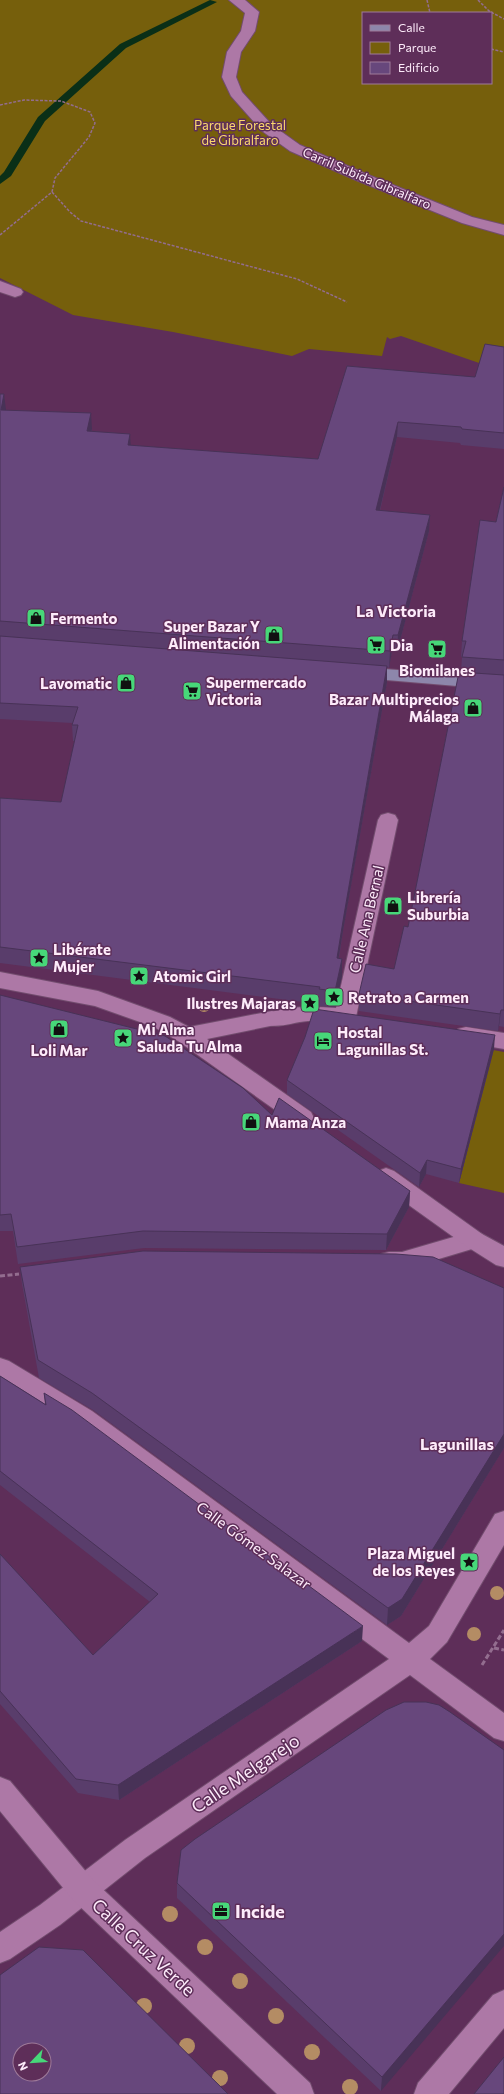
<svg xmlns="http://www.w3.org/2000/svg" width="504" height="2094" font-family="Commissioner,sans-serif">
  <rect width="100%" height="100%" fill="#5e2e59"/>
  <!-- green -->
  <path fill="#765f0c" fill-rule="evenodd" d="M0,0H504V362L482,364L401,336L390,339L387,337L382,356L309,349L292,356L173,332L73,315L0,278ZM363,13H491V83H363Z
    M493,1050L504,1052V1193L459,1183Z"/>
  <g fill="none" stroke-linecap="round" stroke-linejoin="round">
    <!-- stream -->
    <path fill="#0a2f17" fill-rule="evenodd" d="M210,0L217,2L126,48L45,121L11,176L0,184V176L4,172L38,117L120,44Z"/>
    <!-- service casing -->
    <g stroke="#724c6e" stroke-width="2">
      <path id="service" d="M229,0H245L259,12L255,31L241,52L236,77L242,92L272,125L300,145L366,174L472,217L504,225V235L462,223L356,180L290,151L262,131L231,96L222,77L227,52L241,31L245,13Z
        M0,281L21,289L23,292L21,295L15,297L0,292Z"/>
    </g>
    <!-- pedestrian casing -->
    <g stroke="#724c6e" stroke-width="2">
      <path id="pedestrian" d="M388,813L395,815L398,820L356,1017L353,1022C338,1027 324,1020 308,1021C293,1022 279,1029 264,1024L261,1019L264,1014C288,1006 311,1006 336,1008L378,820L381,815Z
        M466,1027L504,1033V1049L458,1041L455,1035L458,1029Z
        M474,1231L482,1234L486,1240L482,1246L402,1270H389L381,1268L377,1261L381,1254L389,1252H402Z"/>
    </g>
    <!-- minor casing -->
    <g stroke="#724c6e" stroke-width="2">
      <path id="minor" d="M0,972L98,991L170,1017L189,1027L272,1011L280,1014L283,1019L280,1024L207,1039L311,1112L314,1118L311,1124L303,1126L295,1124L178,1041L154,1027L95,1006L0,988Z
        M386,1168L394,1171L482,1234L504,1246V1267L496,1265L466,1246L378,1183L374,1177L378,1171Z
        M0,1358L9,1361L92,1411L409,1643L429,1626L495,1514L504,1511V1545L447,1642L430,1659L504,1713V1741L494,1738L410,1675L145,1858L60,1925L10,1959L0,1963V1932L40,1905L125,1840L389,1659L74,1425L0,1380Z
        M504,1990V2028L449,2094H414L418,2083L493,1995Z"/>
    </g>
    <!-- tertiary casing -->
    <g stroke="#724c6e" stroke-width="2">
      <path id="tertiary" d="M0,1777L10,1781L93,1880L310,2083L314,2094H277L73,1900L0,1811Z"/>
    </g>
    <!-- secondary casing -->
    <g stroke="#724c6e" stroke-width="2">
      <path id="secondary" d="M358,667L504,678V690L351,677L349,673L351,669Z"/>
    </g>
    <!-- path-far1 -->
    <path stroke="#936d8f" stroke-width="1.5" stroke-dasharray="3 1.5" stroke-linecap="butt" d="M427,0L430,13
      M478,0L489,11L504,19
      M491,49L504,52
      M0,105L24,100L61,101L90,112L95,123L89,137L55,178L52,192L0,235
      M52,192L70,212L81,221L297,279L347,302"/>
    <!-- path -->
    <path stroke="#936d8f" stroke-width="3" stroke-dasharray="5 2.5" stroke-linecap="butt" d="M0,1276L19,1274
      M494,1648L504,1650
      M482,1665L504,1630"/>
    <!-- service -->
    <use href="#service" fill="#ad78a6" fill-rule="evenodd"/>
    <!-- pedestrian -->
    <use href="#pedestrian" fill="#ad78a6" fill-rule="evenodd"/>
    <!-- minor -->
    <use href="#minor" fill="#ad78a6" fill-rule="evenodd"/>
    <!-- tertiary -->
    <use href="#tertiary" fill="#ad78a6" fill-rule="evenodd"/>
    <!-- secondary -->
    <use href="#secondary" fill="#8d86ab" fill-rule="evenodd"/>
  </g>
  <!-- trees -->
  <g fill="#b48c64">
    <circle cx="204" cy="1006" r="6"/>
    <circle cx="497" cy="1593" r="7"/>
    <circle cx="474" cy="1634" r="7"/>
    <circle cx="170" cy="1914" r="8"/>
    <circle cx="205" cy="1947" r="8"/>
    <circle cx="240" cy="1981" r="8"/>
    <circle cx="144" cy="2006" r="8"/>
    <circle cx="276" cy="2016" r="8"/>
    <circle cx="187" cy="2046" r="8"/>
    <circle cx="312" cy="2052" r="8"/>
    <circle cx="220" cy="2078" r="8"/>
    <circle cx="350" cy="2087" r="8"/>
  </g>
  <!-- wall -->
  <path fill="#593d6b" d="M504,347V449L461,445L460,443L397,437L380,511L430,515L429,531L397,652L392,651L389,668L387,667V682L343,931L339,958L342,959V976L335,1007L319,1006V1004L0,963V798L61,802L75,741H73L72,725V723L0,719V394L5,410L92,429V431L131,446L318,459L475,377Z
    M504,487V1027L499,1026L498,1031L359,1011V994L394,969L408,927L461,672L462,657H461L462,641L496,522Z
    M0,995L272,1115L410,1191L409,1207L386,1250L144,1248L18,1264L13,1231H0Z
    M494,1049L459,1183L426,1174L419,1187L287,1094V1080Z
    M20,1267L504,1288V1448L401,1616L387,1625L93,1410L39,1378L22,1284Z
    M0,1376L45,1404L44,1393L362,1641L119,1800L78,1793L0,1704V1554L93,1655L150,1602L0,1485Z
    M426,1702L381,2091L177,1898V1883Z"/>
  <!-- shaded-wall -->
  <path fill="#483257" d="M4,394L6,410L2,426L1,410Z
    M91,413L92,429L88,447L87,431Z
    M398,422L397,437L376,526V510Z
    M130,434L131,449L128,445Z
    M430,515L429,531L397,652L398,635Z
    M393,635L392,651L389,668L390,651Z
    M387,666V682L343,931L336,974L337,958L344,915Z
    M342,959V976L335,1007V991Z
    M501,1010L499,1026L498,1031L500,1014Z
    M495,1035L494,1049L459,1183L461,1169Z
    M427,1160L426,1174L419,1187L420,1173Z
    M410,1191L409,1207L386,1250L387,1234Z
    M504,1434V1448L401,1616L387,1625L388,1608Z
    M363,1626L362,1641L119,1800L118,1785Z
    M504,1934V1946L381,2091L382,2077Z"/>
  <!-- building -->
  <path fill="#67477c" stroke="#483257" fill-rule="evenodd" d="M485,344L504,347V433L462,429L461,427L398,422L376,510L430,515L398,635H393L390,651L0,621V394H4L1,410L91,413L87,431L130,434L128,445L318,459L347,366L475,377Z
    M504,487V660L462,657L466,641H462L480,520L496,522Z
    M0,636L387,666L344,915L337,958L342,959L335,991L319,989L320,987L0,947V798L61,802L78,725H72L78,707L0,703Z
    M459,672L504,675V1010H501L500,1014L359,994L366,964L394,969L404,926L408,927Z
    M0,995L165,1036L243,1088L272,1115L279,1098L410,1191L387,1234L143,1231L17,1247L11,1214L0,1215Z
    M314,1009L495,1035L461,1169L427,1160L420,1173L287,1080L305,1037Z
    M143,1251L396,1254L433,1257L504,1288V1434L402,1599L388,1608L92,1393L38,1360L20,1267Z
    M0,1376L46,1405L44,1393L72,1410L363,1626L118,1785L76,1779L0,1691V1554L93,1655L158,1594L0,1471Z
    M404,1702H426L439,1705L450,1712L504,1750V1934L382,2077L177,1883L181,1850L195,1839L386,1710Z
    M39,1947L83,1950L228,2094H0V1975ZM20,2050H44V2074H20Z
    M504,2057V2094H474Z"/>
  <!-- icons -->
  <defs>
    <g id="shop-square" transform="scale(1)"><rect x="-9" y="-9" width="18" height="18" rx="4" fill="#47d779" stroke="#5e2e59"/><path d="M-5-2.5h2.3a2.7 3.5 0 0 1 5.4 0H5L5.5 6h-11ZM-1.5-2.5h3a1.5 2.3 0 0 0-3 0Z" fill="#111"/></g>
    <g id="supermarket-square" transform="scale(1)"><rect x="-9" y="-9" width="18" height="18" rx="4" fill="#47d779" stroke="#5e2e59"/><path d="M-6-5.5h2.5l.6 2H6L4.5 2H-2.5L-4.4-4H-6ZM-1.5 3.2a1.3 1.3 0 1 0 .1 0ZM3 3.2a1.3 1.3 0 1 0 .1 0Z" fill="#111"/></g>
    <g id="sight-square" transform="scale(1)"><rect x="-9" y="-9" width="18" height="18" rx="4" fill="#47d779" stroke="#5e2e59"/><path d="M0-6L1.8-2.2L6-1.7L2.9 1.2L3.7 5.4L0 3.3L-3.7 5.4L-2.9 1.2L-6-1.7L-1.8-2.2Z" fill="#111"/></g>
    <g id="hotel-square" transform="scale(1)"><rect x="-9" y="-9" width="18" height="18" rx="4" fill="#47d779" stroke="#5e2e59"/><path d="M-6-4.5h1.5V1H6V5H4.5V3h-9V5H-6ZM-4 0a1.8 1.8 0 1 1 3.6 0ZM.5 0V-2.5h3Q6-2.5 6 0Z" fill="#111"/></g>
    <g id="office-square" transform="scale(1)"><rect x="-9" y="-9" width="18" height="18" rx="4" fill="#47d779" stroke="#5e2e59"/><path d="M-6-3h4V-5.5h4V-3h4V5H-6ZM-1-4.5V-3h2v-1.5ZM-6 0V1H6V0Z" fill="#111"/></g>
  </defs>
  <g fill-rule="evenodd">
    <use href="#shop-square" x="36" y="618"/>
    <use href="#shop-square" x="274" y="635"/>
    <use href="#supermarket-square" x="376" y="645"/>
    <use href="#supermarket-square" x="437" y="649"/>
    <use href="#shop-square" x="126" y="683"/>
    <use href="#supermarket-square" x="192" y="691"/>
    <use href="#shop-square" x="473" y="708"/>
    <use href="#shop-square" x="393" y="906"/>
    <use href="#sight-square" x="39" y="958"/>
    <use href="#sight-square" x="139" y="976"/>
    <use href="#sight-square" x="334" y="997"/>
    <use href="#sight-square" x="310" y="1003"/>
    <use href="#shop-square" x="59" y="1029"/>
    <use href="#sight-square" x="123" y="1038"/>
    <use href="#hotel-square" x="323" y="1041"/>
    <use href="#shop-square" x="251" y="1122"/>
    <use href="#sight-square" x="469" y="1562"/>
    <use href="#office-square" x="221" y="1911"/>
  </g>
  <g text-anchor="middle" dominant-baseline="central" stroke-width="3" stroke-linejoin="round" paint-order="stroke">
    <!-- far-park labels -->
    <g font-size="13" fill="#fbd86d" stroke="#5e2e59">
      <text x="240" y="125">Parque Forestal<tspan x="240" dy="15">de Gibralfaro</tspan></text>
    </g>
    <!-- far-street labels -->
    <g font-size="13" fill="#fdebfa" stroke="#5e2e59">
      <text transform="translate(367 178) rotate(23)">Carril Subida Gibralfaro</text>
    </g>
    <!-- poi labels -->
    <g font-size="15" font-weight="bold" fill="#fdebfa" stroke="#5e2e59" text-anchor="start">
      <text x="50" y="618">Fermento</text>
      <text x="260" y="626" text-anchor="end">Super Bazar Y<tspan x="260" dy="17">Alimentación</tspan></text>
      <text x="390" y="645">Dia</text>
      <text x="437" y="670" text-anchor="middle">Biomilanes</text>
      <text x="206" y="682">Supermercado<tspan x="206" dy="17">Victoria</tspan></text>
      <text x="112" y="683" text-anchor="end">Lavomatic</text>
      <text x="459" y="699" text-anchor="end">Bazar Multiprecios<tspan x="459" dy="17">Málaga</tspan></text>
      <text x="407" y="897">Librería<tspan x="407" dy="17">Suburbia</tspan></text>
      <text x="53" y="949">Libérate<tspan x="53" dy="17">Mujer</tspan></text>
      <text x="153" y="976">Atomic Girl</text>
      <text x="348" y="997">Retrato a Carmen</text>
      <text x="296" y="1003" text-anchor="end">Ilustres Majaras</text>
      <text x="137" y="1029">Mi Alma<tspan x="137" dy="17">Saluda Tu Alma</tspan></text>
      <text x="337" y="1032">Hostal<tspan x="337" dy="17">Lagunillas St.</tspan></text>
      <text x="59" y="1050" text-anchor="middle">Loli Mar</text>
      <text x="265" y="1122">Mama Anza</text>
      <text x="455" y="1553" text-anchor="end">Plaza Miguel<tspan x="455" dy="17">de los Reyes</tspan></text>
    </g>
    <!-- street labels -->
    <g font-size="15" fill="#fdebfa" stroke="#5e2e59">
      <text transform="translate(366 919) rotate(-77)">Calle Ana Bernal</text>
      <text transform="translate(254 1545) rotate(36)">Calle Gómez Salazar</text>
    </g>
    <!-- neighbourhood labels -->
    <g font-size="16" font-weight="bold" fill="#fdebfa" stroke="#5e2e59">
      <text x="396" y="610">La Victoria</text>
      <text x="457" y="1443">Lagunillas</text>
    </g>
    <!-- near-street labels -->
    <g font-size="18" fill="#fdebfa" stroke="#5e2e59">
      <text transform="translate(245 1773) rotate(-34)">Calle Melgarejo</text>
      <text transform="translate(144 1947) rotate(43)">Calle Cruz Verde</text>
    </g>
    <!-- near-poi labels -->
    <g font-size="18" font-weight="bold" fill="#fdebfa" stroke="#5e2e59" text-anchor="start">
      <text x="235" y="1911">Incide</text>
    </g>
  </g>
  <!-- legend -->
  <rect x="362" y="12" width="130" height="72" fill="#5e2e59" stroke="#9e7a99"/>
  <rect x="370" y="25" width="20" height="6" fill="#8d86ab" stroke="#9e7a99"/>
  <text x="398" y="32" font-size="12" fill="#fdebfa">Calle</text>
  <rect x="370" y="42" width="20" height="12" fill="#765f0c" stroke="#9e7a99"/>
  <text x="398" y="52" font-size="12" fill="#fdebfa">Parque</text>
  <rect x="370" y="62" width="20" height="12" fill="#67477c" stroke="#9e7a99"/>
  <text x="398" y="72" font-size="12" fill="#fdebfa">Edificio</text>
  <!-- north arrow -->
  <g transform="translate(32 2062) rotate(245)"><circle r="19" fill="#5e2e59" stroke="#9e7a99"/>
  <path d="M0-3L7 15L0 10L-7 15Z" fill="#47d779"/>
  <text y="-6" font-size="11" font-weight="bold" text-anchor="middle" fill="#fdebfa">N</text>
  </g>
</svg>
